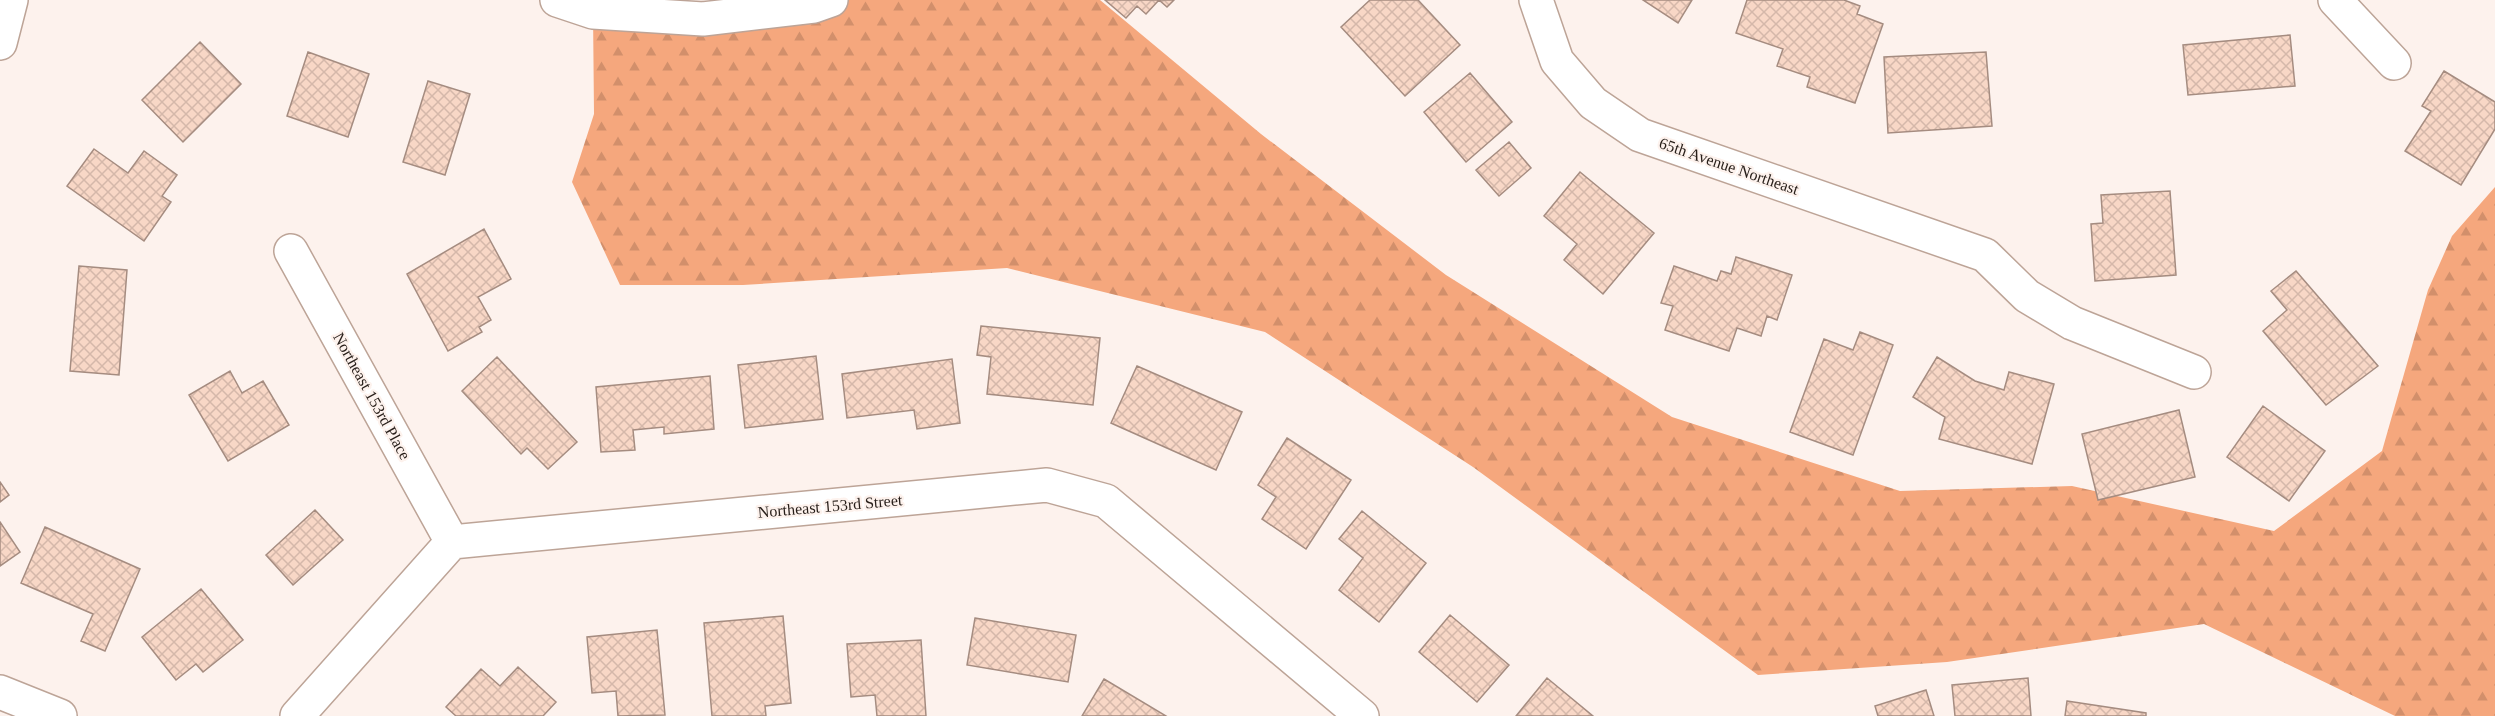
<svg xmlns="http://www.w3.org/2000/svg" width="2495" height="716" font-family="'Times New Roman',serif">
  <defs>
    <pattern id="forest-firs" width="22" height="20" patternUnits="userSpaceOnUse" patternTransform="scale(1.5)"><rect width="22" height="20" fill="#f5a77d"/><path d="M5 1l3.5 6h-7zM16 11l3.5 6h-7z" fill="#d28f6b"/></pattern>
    <pattern id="building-cross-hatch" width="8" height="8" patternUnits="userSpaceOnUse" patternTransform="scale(1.5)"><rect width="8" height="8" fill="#f8d7c6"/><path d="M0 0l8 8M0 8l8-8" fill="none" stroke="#d5b8aa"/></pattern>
  </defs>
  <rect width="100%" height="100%" fill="#fdf2ed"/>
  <!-- forest -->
  <path fill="url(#forest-firs)" d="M831,0H1100L1261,134L1446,275L1672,417L1900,491L2072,486L2274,531L2382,451L2428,290L2452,236L2495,187V716H2395L2204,624L1947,662L1758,675L1473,467L1265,332L1007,268L743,285H620L572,182L594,114L593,12Z"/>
  <!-- building -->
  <path fill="url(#building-cross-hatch)" stroke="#a58c80" stroke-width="1.5" d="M1105,0H1174L1167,7L1159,0L1146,14L1137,6L1126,18Z
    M1370,0H1418L1460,45L1405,96L1341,27Z
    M1643,0H1692L1678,23Z
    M1747,0H1844L1860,6L1857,14L1883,24L1855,103L1807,87L1810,77L1777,66L1783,49L1736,33Z
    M2290,35L2295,86L2188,95L2183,45Z
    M200,42L241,84L183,142L142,100Z
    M308,52L369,74L348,137L287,116Z
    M1986,52L1992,126L1888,133L1884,57Z
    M2444,71L2495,102V129L2461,185L2405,151L2431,111L2422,106Z
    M1470,73L1512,122L1466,162L1424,112Z
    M428,81L470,94L445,175L403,162Z
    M1509,142L1531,168L1499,196L1476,170Z
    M94,149L128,173L144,151L177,175L162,196L171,202L144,241L67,186Z
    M1580,172L1654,233L1603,294L1564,260L1577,244L1544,216Z
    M2170,191L2176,275L2095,281L2091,224L2103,223L2101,195Z
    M484,229L511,279L478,297L491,320L479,327L482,332L448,351L407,274Z
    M1736,257L1792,275L1777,320L1767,316L1761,336L1737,328L1729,351L1665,330L1673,306L1661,303L1674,266L1717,281L1721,271L1731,274Z
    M79,266L127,270L119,375L70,371Z
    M2296,271L2378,366L2326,405L2263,331L2287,310L2271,291Z
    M981,326L1100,338L1093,405L987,394L991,357L977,355Z
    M1860,332L1893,345L1853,455L1790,432L1824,339L1853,350Z
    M816,356L823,419L745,428L738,365Z
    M497,357L577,442L548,469L527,448L521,454L462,391Z
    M1937,357L1975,381L2004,390L2009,372L2054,384L2032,464L1939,439L1945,417L1913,397Z
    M952,359L960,423L917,429L914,410L847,418L842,374Z
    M1137,366L1242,412L1216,470L1111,423Z
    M230,371L242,393L263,381L289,425L228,461L189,395Z
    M710,376L714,429L664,434V427L633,430L635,450L601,452L596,387Z
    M2263,406L2325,451L2289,501L2227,457Z
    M2179,410L2195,477L2098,500L2082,434Z
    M1287,438L1351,480L1306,549L1262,519L1276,497L1258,485Z
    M0,482L9,495L0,502Z
    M315,510L343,540L293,585L266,555Z
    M1362,511L1426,563L1379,622L1339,590L1363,558L1339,539Z
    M0,522L20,552L0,566Z
    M45,527L140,569L105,651L81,641L93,614L21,583Z
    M201,589L243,640L203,672L196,664L176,680L142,637Z
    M1450,615L1509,665L1477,702L1419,652Z
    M783,616L791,703L765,706L766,716H712L704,623Z
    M975,618L1076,635L1068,682L967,665Z
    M657,630L665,715L618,716L616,691L592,693L587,637Z
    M921,640L926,716H877L875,695L851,697L847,644Z
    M518,667L556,702L543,716H456L446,707L481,669L500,686Z
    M1547,678L1593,716H1516Z
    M2028,678L2031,716H1955L1952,685Z
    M1104,679L1166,716H1082Z
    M1926,690L1934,716H1878L1875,706Z
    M2067,701L2146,713V716H2065Z"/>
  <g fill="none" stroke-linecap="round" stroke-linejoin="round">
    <!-- minor casing -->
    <g stroke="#bda497" stroke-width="36">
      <path id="minor" d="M557,0L593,12L703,19L814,6L831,0
        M1536,0L1557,61L1593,103L1640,135L1985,255L2027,296L2072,323L2194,372
        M2335,0L2394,63
        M0,43L11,0
        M291,251L452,542
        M0,692L60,716
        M297,716L452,542L1047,485L1106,501L1362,716"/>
    </g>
    <!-- minor -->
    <use href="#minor" stroke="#fff" stroke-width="33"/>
  </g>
  <g text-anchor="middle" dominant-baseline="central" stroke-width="4.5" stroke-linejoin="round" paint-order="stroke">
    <!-- street labels -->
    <g font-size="16" fill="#271e19" stroke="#fdf2ed">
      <text transform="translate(1729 166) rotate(19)">65th Avenue Northeast</text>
      <text transform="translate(372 396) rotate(61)">Northeast 153rd Place</text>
      <text transform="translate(830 506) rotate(-5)">Northeast 153rd Street</text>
    </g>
  </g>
</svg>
